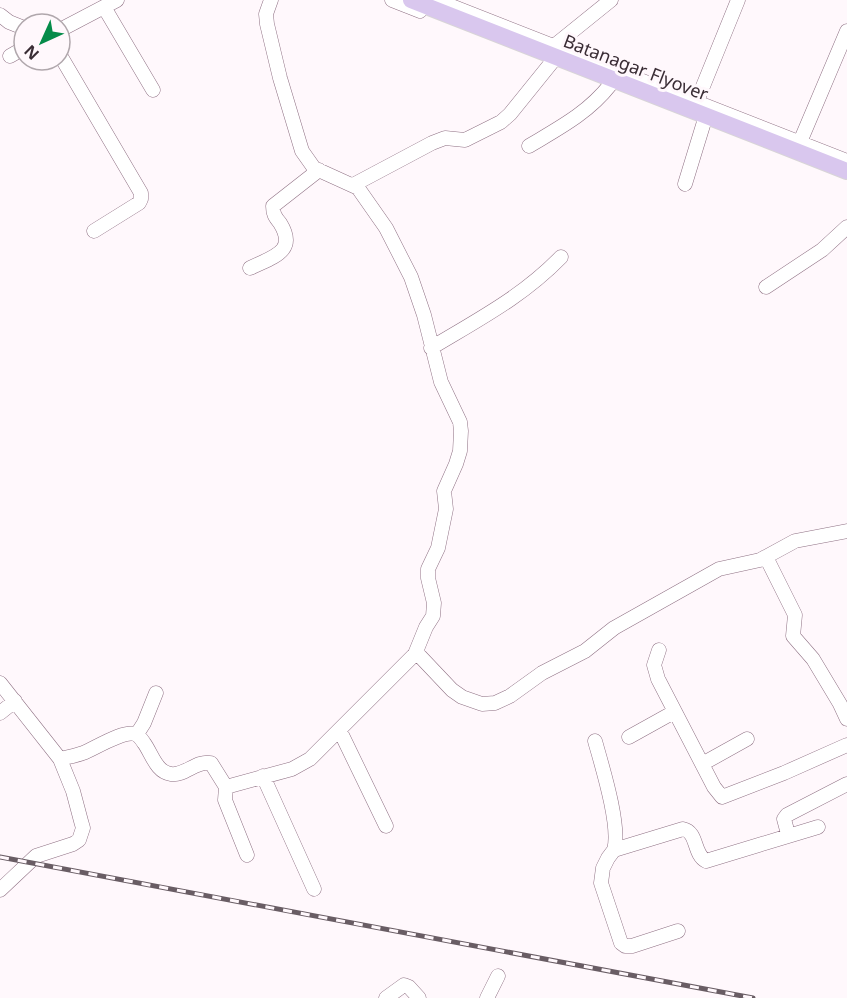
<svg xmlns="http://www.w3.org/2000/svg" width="847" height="998" font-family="'Noto Sans',sans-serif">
  <rect width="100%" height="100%" fill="#fff8fc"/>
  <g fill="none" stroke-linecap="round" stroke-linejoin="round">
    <!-- minor casing -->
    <g stroke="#8f7184" stroke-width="15">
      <path id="minor" d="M392,0L420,11
        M436,0L847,161
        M104,7L153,90
        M0,15L9,22L24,28
        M60,30L117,0
        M554,46L611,0
        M60,55L141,193V199L139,203L94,231
        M10,56L24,48
        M697,101L738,0
        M800,142L847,31
        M529,146C559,128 588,113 610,85
        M685,184L704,122
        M353,185L432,143L445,138L465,140L501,122L510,114L552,62
        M250,268C272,257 298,252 280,223C275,217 273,214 273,206L319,170
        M766,287L822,250L847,227
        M431,348C479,319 522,297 561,257
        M766,557L795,615L793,636L813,659L840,704L847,719
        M659,650L654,665L658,679L714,787L722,797L784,773L847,745
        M416,652L452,690L462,697L482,704L495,703L510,696L542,673L585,651L614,628L719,569L760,560L795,541L847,531
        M0,683L60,759L73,791L81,821L83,828L79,840L73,844L36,856L0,890
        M0,713L15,701
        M340,731L386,826
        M137,734L144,723L156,693
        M629,737L674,712
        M595,741C602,766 621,827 614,850
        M60,759C67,757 75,756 83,753C94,749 123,730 135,734C138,735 142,740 144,743C152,754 156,772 171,774C185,776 196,760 211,763L226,787L292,769L310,759L415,654L426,627L433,616L434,603L428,578V569L438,548L446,509L444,491L456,464L460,451L461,431L460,422L441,382L424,315L411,277L386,228L358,188L314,168L302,151L280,78L267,24L266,14L271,0
        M702,764L747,739
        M263,776L314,889
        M226,787L225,800L247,855
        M788,834L784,819L787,815L847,784
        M678,931L632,946H625L621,943L601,883L603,868L608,858L614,850L683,829C698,832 693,854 706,861L818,827
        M386,998L404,985L409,987L419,998
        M487,998L498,976"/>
    </g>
    <!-- major casing -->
    <g stroke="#d8d5d7" stroke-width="18">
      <path id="major" d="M411,0L847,171"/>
    </g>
    <!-- minor -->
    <use href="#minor" stroke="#fff" stroke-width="14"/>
    <!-- major -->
    <use href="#major" stroke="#d9c7ee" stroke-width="16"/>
    <!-- rail casing -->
    <g stroke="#695d64" stroke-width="5">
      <path id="rail" d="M0,857L753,998"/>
    </g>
    <!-- rail -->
    <use href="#rail" stroke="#fff8fc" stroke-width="3" stroke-dasharray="9" stroke-linecap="butt"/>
  </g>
  <g text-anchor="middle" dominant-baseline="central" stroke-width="6" stroke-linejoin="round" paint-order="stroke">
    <!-- street labels -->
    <g font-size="18" fill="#3a2d35" stroke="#fff8fc">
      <text transform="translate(636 67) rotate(21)">Batanagar Flyover</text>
    </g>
  </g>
  <!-- north arrow -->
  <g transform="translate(42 42) rotate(225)"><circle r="28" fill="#fff8fc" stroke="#b0a7ac" stroke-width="1.5"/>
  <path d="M0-4.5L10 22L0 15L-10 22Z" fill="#058c4a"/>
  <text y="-9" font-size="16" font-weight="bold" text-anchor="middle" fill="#3a2d35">N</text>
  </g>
</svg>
